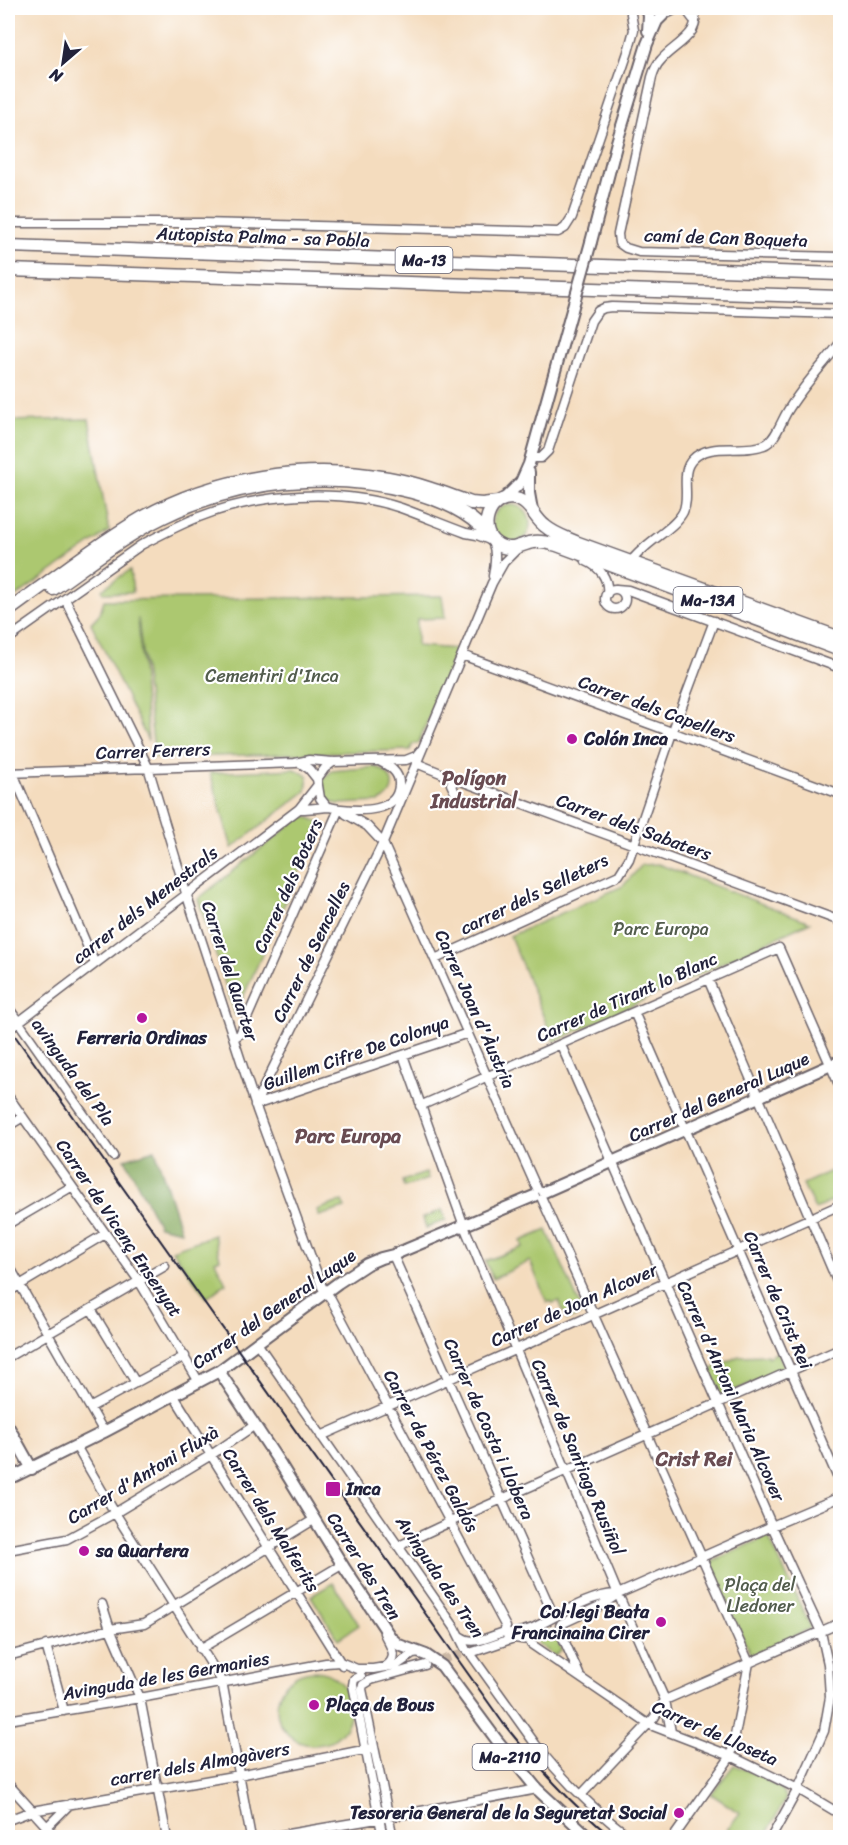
<svg xmlns="http://www.w3.org/2000/svg" width="848" height="1845" font-family="Sriracha,sans-serif">
  <rect width="100%" height="100%" fill="#fff"/>
  <filter id="ink" filterUnits="userSpaceOnUse"><feTurbulence type="fractalNoise" baseFrequency=".0167" numOctaves="2"/><feDisplacementMap in="SourceGraphic" scale="12" xChannelSelector="R" yChannelSelector="G"/><feConvolveMatrix kernelMatrix="1 2 1 2 8 2 1 2 1" color-interpolation-filters="sRGB"/></filter>
  <filter id="wash" filterUnits="userSpaceOnUse"><feTurbulence type="fractalNoise" baseFrequency=".008" numOctaves="4" result="noise"/><feDisplacementMap in="SourceGraphic" scale="24" xChannelSelector="R" yChannelSelector="G"/><feGaussianBlur stdDeviation="1.35" result="paint"/><feColorMatrix in="noise" values="0 0 0 0 0 0 0 0 0 0 0 0 0 0 0 0 0 1.4 0 .05"/><feComposite in="paint" operator="in"/></filter>
  <g filter="url(#wash)">
    <rect width="100%" height="100%" fill="#f4dcbe"/>
    <!-- green -->
    <path fill="#acc86f" stroke="#677555" stroke-width="1.5" d="M89,419L109,531L8,602V421Z
      M492 524a19 19 0 1 1 38 0a19 19 0 1 1-38 0Z
      M130,570L133,592L103,593L102,589Z
      M442,596L445,618L417,619V646L457,649L418,744H413L410,750L155,758L138,618L148,741L91,623L100,613L104,600Z
      M375,767C395,773 399,793 379,802L339,804L331,802L325,794L322,783L326,776L332,771Z
      M295,769L308,776L306,791L232,848L210,773Z
      M303,815L321,823L235,1015L198,899Z
      M658,864L810,922L554,1042L510,936L623,886L642,865Z
      M840,1167V1198L815,1209L803,1184Z
      M426,1173L428,1179L404,1187L402,1181Z
      M342,1201L345,1208L319,1216L317,1210Z
      M442,1210L446,1220L426,1228L423,1218Z
      M547,1230L582,1310L580,1315L567,1320L559,1301L552,1303L551,1301L547,1303L530,1261L493,1279L485,1261L523,1247L521,1241Z
      M214,1235L220,1259L215,1261L226,1283L207,1298L172,1250Z
      M778,1352L783,1366L781,1370L725,1395H721L710,1370L739,1356L767,1355L768,1357Z
      M768,1536L811,1628L751,1656L709,1563Z
      M333,1583L359,1625L338,1639L311,1596Z
      M550,1630L554,1634L562,1650L555,1656L537,1643L535,1638L537,1635Z
      M277 1708a37 37 0 1 1 74 0a37 37 0 1 1-74 0Z
      M734,1765L758,1775L783,1790L786,1798L765,1837H721L740,1813L711,1794Z"/>
    <!-- forest -->
    <path fill="#89ac62" stroke="#56674e" stroke-width="1.5" d="M155,1150L181,1231L159,1226L125,1159Z"/>
  </g>
  <g filter="url(#ink)">
    <g fill="none" stroke-linecap="round" stroke-linejoin="round">
      <!-- minor-tunnel -->
      <path stroke="#cab7a4" stroke-width="8" stroke-dasharray="8 4" stroke-linecap="butt" d="M523,1635L541,1629
        M431,1663L474,1650"/>
      <!-- minor casing -->
      <g stroke="#6c6369" stroke-width="11">
        <path id="minor" d="M681,8L687,11L693,19
          M691,8C707,32 673,45 661,60C656,65 654,70 652,77L618,234L619,243L626,248L639,252L840,257
          M8,223H201L558,232L565,228L572,217L628,52L634,30L631,14L632,8
          M530,458H541L548,451L591,321L598,311L604,308L612,307L840,314
          M586,561C600,567 609,579 607,594
          M630,562C634,558 638,553 643,549C655,537 675,527 683,512C691,496 679,472 693,459C710,441 742,454 764,445C775,441 781,422 787,412C801,388 823,365 840,343
          M605 599a10 10 0 1 1 20 0a10 10 0 1 1-20 0Z
          M616,589L628,590L840,668
          M65,599L148,767L186,893L257,1110L322,1287L331,1299L506,1627L504,1632C491,1636 473,1646 461,1637
          M8,639L141,545C160,535 179,525 199,517C259,493 340,488 401,508C423,516 444,525 466,533L477,535L492,541C497,553 495,564 493,576
          M462,655L840,794
          M300,763L309,769L317,779
          M416,763L453,778L840,921
          M8,773L295,763L309,760L333,762L406,760L416,756L420,751
          M13,773L95,964
          M453,778L451,784L458,799
          M327,807L320,798L317,779L325,768L333,762
          M299,809C309,809 318,808 327,807C332,807 337,809 341,809C361,811 398,813 399,785C400,772 389,766 379,761
          M342,810L346,814L367,826L383,843L537,1189
          M435,959L619,875L629,859L672,733L714,621
          M708,979L840,1288
          M8,1007L113,1156
          M634,1012L840,1483
          M8,1030L299,809L317,786
          M234,1038L240,1034L339,809
          M561,1045L772,1526L821,1632L828,1664L830,1697L824,1731L798,1789L771,1838
          M403,1055L464,1226L618,1594L665,1700L671,1732
          M8,1096L139,1281L199,1382
          M255,1105L383,843L492,583L504,562L518,548
          M255,1105L468,1033
          M420,1106L779,948L840,1087
          M8,1126L23,1117
          M542,1199L749,1663L731,1756L673,1838
          M8,1224L71,1187
          M393,1255L552,1612L553,1617
          M8,1264L104,1432
          M8,1292L105,1234
          M91,1309L136,1383
          M257,1343L455,1628L466,1650L470,1653L536,1745C563,1780 595,1811 631,1838
          M8,1357L165,1266
          M174,1396L342,1665
          M91,1407L185,1356
          M321,1436L840,1205
          M76,1446L115,1513L222,1681L251,1838
          M401,1547L403,1544L450,1522L840,1349
          M8,1550L67,1539L115,1513L211,1455L255,1425
          M102,1604L110,1629L140,1698L167,1838
          M384,1633C389,1645 400,1656 386,1666
          M507,1635C517,1632 527,1631 535,1627C558,1616 589,1595 615,1594
          M46,1645L64,1711
          M200,1649L338,1567L340,1561
          M470,1653L514,1638L529,1640L531,1644L648,1724L731,1756L798,1789L840,1814
          M8,1656L110,1629L144,1624L315,1519
          M579,1674L560,1631V1626L561,1624L602,1605L618,1594L772,1526L840,1497
          M361,1676L354,1679L353,1685L383,1838
          M665,1700L840,1623
          M8,1720L140,1698L326,1663L340,1662L357,1669H373L397,1665L413,1654L420,1653
          M8,1784L57,1838
          M581,1795L654,1718L664,1702
          M8,1820L32,1811L239,1775L373,1748
          M47,1827L70,1804
          M264,1838L389,1817L537,1789
          M393,1838L362,1689L363,1685L371,1680L425,1665"/>
      </g>
      <!-- major casing -->
      <g stroke="#6c6369" stroke-width="14">
        <path id="major" d="M647,8L649,16L648,31
          M591,242L617,142L647,44L657,21L665,13L675,8
          M529,472V493L532,510
          M503,500L521,482L529,464L572,310
          M544,1192L840,1061
          M219,1371L281,1465L345,1569L391,1638L399,1645L426,1655L442,1666L496,1739L537,1789L590,1838
          M8,1426L32,1469
          M8,1463L15,1476L104,1432L219,1371L338,1283L367,1264L381,1258L393,1255L534,1196"/>
      </g>
      <!-- highway casing -->
      <g stroke="#6c6369" stroke-width="15">
        <path id="highway" d="M8,246L840,274
          M8,270L840,297
          M53,589C89,564 124,536 163,517C239,480 331,470 412,492C441,500 467,511 487,533
          M8,611C51,580 96,545 142,518C215,477 306,463 388,478C417,483 444,493 471,503L482,504L498,502
          M840,638L578,543C567,538 554,534 545,526C535,519 531,504 519,500C489,489 472,536 503,547C515,551 523,543 534,542C542,541 549,543 557,545L840,650"/>
      </g>
      <!-- minor -->
      <use href="#minor" stroke="#fff" stroke-width="8"/>
      <!-- major -->
      <use href="#major" stroke="#fff" stroke-width="10"/>
      <!-- highway -->
      <use href="#highway" stroke="#fff" stroke-width="12"/>
      <!-- rail -->
      <path stroke="#22223b" stroke-width="2" d="M8,1026L503,1723C536,1764 571,1805 613,1838"/>
      <!-- major-bridge casing -->
      <g stroke="#6c6369" stroke-width="14" stroke-linecap="butt">
        <path id="major-bridge" d="M572,310L591,242"/>
      </g>
      <!-- major-bridge -->
      <use href="#major-bridge" stroke="#fff" stroke-width="10"/>
    </g>
  </g>
  <!-- markers -->
  <g fill="#b5179e" stroke="#fff" stroke-width="2">
    <circle cx="572" cy="739" r="6"/>
    <circle cx="142" cy="1018" r="6"/>
    <rect x="325" y="1481" width="16" height="16" rx="3"/>
    <circle cx="84" cy="1551" r="6"/>
    <circle cx="661" cy="1622" r="6"/>
    <circle cx="314" cy="1705" r="6"/>
    <circle cx="679" cy="1813" r="6"/>
  </g>
  <g text-anchor="middle" dominant-baseline="central" stroke-width="4.5" stroke-linejoin="round" paint-order="stroke">
    <!-- shield labels -->
    <g fill="#fff" stroke="#646476" stroke-width="1.5">
      <rect x="395.5" y="247" width="57" height="26" rx="4.5"/>
      <rect x="673.5" y="587" width="69" height="26" rx="4.5"/>
      <rect x="472.5" y="1744" width="75" height="26" rx="4.5"/>
    </g>
    <g font-size="16" font-weight="bold" fill="#22223b">
      <text x="424" y="260">Ma-13</text>
      <text x="708" y="600">Ma-13A</text>
      <text x="510" y="1757">Ma-2110</text>
    </g>
    <!-- street labels -->
    <g font-size="18" fill="#22223b" stroke="#fff">
      <text transform="translate(263 237) rotate(2)">Autopista Palma - sa Pobla</text>
      <text transform="translate(726 238) rotate(2)">camí de Can Boqueta</text>
      <text transform="translate(657 709) rotate(20)">Carrer dels Capellers</text>
      <text transform="translate(153 751) rotate(-2)">Carrer Ferrers</text>
      <text transform="translate(634 827) rotate(20)">Carrer dels Sabaters</text>
      <text transform="translate(288 886) rotate(-66)">Carrer dels Boters</text>
      <text transform="translate(534 894) rotate(-26)">carrer dels Selleters</text>
      <text transform="translate(145 905) rotate(-38)">carrer dels Menestrals</text>
      <text transform="translate(311 952) rotate(-64)">Carrer de Sencelles</text>
      <text transform="translate(230 971) rotate(72)">Carrer del Quarter</text>
      <text transform="translate(627 997) rotate(-24)">Carrer de Tirant lo Blanc</text>
      <text transform="translate(475 1009) rotate(66)">Carrer Joan d'Àustria</text>
      <text transform="translate(356 1053) rotate(-19)">Guillem Cifre De Colonya</text>
      <text transform="translate(73 1072) rotate(54)">avinguda del Pla</text>
      <text transform="translate(719 1097) rotate(-24)">Carrer del General Luque</text>
      <text transform="translate(119 1228) rotate(56)">Carrer de Vicenç Ensenyat</text>
      <text transform="translate(778 1300) rotate(67)">Carrer de Crist Rei</text>
      <text transform="translate(574 1305) rotate(-24)">Carrer de Joan Alcover</text>
      <text transform="translate(274 1309) rotate(-35)">Carrer del General Luque</text>
      <text transform="translate(731 1391) rotate(66)">Carrer d'Antoni Maria Alcover</text>
      <text transform="translate(489 1429) rotate(66)">Carrer de Costa i Llobera</text>
      <text transform="translate(431 1451) rotate(62)">Carrer de Pérez Galdós</text>
      <text transform="translate(578 1457) rotate(67)">Carrer de Santiago Rusiñol</text>
      <text transform="translate(143 1475) rotate(-31)">Carrer d'Antoni Fluxà</text>
      <text transform="translate(271 1520) rotate(58)">Carrer dels Malferits</text>
      <text transform="translate(364 1566) rotate(58)">Carrer des Tren</text>
      <text transform="translate(440 1577) rotate(56)">Avinguda des Tren</text>
      <text transform="translate(166 1676) rotate(-10)">Avinguda de les Germanies</text>
      <text transform="translate(715 1733) rotate(24)">Carrer de Lloseta</text>
      <text transform="translate(200 1764) rotate(-10)">carrer dels Almogàvers</text>
    </g>
    <!-- park labels -->
    <g font-size="18" fill="#525c4d" stroke="#fff">
      <text x="272" y="676">Cementiri d'Inca</text>
      <text x="661" y="929">Parc Europa</text>
      <text x="760" y="1585">Plaça del<tspan x="760" dy="21">Lledoner</tspan></text>
    </g>
    <!-- poi labels -->
    <g font-size="18" font-weight="bold" fill="#22223b" stroke="#fff" text-anchor="start">
      <text x="584" y="739">Colón Inca</text>
      <text x="142" y="1038" text-anchor="middle">Ferreria Ordinas</text>
      <text x="346" y="1489">Inca</text>
      <text x="96" y="1551">sa Quartera</text>
      <text x="649" y="1612" text-anchor="end">Col·legi Beata<tspan x="649" dy="21">Francinaina Cirer</tspan></text>
      <text x="326" y="1705">Plaça de Bous</text>
      <text x="667" y="1813" text-anchor="end">Tesoreria General de la Seguretat Social</text>
    </g>
    <!-- neighbourhood labels -->
    <g font-size="20" font-weight="bold" fill="#694c52" stroke="#fff">
      <text x="474" y="778">Polígon<tspan x="474" dy="23">Industrial</tspan></text>
      <text x="348" y="1136">Parc Europa</text>
      <text x="694" y="1459">Crist Rei</text>
    </g>
  </g>
  <!-- margin -->
  <rect width="848" height="1845" fill="none" stroke="#fff" stroke-width="30"/>
  <!-- north arrow -->
  <g transform="translate(63 63) rotate(209)" stroke="#ffffff" stroke-width="4.5" paint-order="stroke">
  <path d="M0-4.5L10 22L0 15L-10 22Z" fill="#22223b"/>
  <text y="-9" font-size="16" font-weight="bold" text-anchor="middle" fill="#22223b">N</text>
  </g>
</svg>
